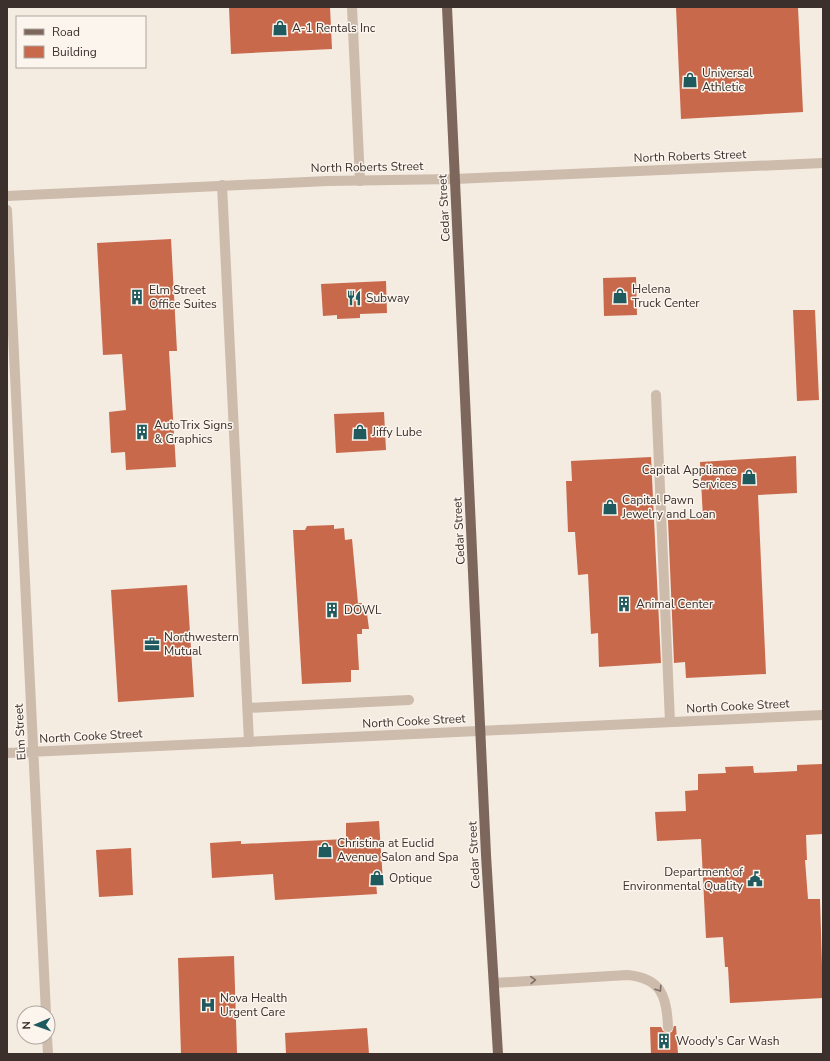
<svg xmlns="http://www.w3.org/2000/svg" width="830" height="1061" font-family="'Nunito Sans',sans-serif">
  <rect width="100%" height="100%" fill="#f4ebe1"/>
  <!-- building -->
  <path fill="#c8694b" d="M229,7H330L332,49L231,54Z
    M676,7H798L803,112L681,119Z
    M171,239L177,351H169L176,467L126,470L125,452L111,453L109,412L126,410L122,354L103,355L97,243Z
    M636,277L637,315L604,316L603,278Z
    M386,281L387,313L360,314V318L337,319V315L323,316L321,284Z
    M793,310H815L819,400L797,401Z
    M384,412L386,450L336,453L334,414Z
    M796,456L797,493L758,495L766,674L686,678L685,662L674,663L668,520L703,518L700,462Z
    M651,457L661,663L599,667L598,633L591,634L588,574L578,575L575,532H568L566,481H572L571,461Z
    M334,525V529L344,528L345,540L352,539L358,603H362V606H366L369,629H362V634H357L359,670H351V682L302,684L293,530H305L307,526Z
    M187,585L194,697L118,702L111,590Z
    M822,764L823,834L806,835L807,860H805L808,899H820L823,998L730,1003L728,967H725L723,937L706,938L701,839L657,841L655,812L686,811L685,791L698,790V774L726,773L725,767L753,766L754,773L797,771V765Z
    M379,821L383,882H376L377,894L275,900L273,874L212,878L210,843L241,841V844L346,839V823Z
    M131,848L133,895L99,897L96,850Z
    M234,956L237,1053L181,1054L178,958Z
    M674,1026H676L678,1054H651L650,1027H661L663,1031L668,1033L672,1032Z
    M367,1028L369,1054H286L285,1033Z"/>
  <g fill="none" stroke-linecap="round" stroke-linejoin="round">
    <!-- lane -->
    <path stroke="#cdbbac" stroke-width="10" d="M352,7L360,181
      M222,185L249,742
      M656,395L670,722
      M248,708L409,700
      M494,983L627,975C661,978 667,996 668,1027"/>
    <!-- street -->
    <path stroke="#cdbbac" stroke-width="10" d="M7,196L327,181L455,179L823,163
      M7,210L46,1013
      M7,753L823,715
      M47,1037L48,1054"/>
    <!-- primary -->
    <path stroke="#7d675c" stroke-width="10" d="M447,7L486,855L498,1054"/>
  </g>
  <!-- one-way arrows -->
  <defs><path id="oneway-chevron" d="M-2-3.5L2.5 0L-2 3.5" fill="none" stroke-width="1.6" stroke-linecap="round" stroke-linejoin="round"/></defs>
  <g stroke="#7d6f65">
    <use href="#oneway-chevron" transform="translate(533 980) rotate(-3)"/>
    <use href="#oneway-chevron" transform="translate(659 989) rotate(56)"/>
  </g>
  <!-- icons -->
  <defs>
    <g id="shop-bare" transform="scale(1.2)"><path d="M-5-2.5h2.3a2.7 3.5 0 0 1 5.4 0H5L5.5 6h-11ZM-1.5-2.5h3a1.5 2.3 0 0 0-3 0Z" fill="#1f5a5e" stroke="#fbf5ee" stroke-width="2.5" paint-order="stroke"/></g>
    <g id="building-bare" transform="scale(1.2)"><path d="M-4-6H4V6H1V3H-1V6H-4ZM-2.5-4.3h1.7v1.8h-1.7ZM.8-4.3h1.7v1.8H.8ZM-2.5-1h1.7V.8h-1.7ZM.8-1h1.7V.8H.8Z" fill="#1f5a5e" stroke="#fbf5ee" stroke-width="2.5" paint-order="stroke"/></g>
    <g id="restaurant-bare" transform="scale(1.2)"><path d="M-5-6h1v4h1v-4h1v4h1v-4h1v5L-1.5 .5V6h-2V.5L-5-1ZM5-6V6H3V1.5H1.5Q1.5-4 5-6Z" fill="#1f5a5e" stroke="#fbf5ee" stroke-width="2.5" paint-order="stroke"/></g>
    <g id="office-bare" transform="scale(1.2)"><path d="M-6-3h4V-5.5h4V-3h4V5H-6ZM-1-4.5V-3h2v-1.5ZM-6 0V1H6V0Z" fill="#1f5a5e" stroke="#fbf5ee" stroke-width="2.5" paint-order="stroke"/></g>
    <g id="civic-bare" transform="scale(1.2)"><path d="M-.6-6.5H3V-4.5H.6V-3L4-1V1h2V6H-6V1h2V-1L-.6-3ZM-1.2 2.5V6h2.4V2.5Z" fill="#1f5a5e" stroke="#fbf5ee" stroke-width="2.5" paint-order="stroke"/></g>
    <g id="hospital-bare" transform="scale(1.2)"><path d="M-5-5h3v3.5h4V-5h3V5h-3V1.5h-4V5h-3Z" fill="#1f5a5e" stroke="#fbf5ee" stroke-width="2.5" paint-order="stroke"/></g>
  </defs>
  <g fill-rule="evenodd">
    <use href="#shop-bare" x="280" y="28"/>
    <use href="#shop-bare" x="690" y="80"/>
    <use href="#shop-bare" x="620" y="296"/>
    <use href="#building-bare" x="137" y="297"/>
    <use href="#restaurant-bare" x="354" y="298"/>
    <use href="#building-bare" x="142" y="432"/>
    <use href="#shop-bare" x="360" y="432"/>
    <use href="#shop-bare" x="749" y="477"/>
    <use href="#shop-bare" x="610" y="507"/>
    <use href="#building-bare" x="624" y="604"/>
    <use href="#building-bare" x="332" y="610"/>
    <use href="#office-bare" x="152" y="644"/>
    <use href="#shop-bare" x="325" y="850"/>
    <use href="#shop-bare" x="377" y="878"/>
    <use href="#civic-bare" x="755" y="879"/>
    <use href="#hospital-bare" x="208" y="1005"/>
    <use href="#building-bare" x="664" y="1041"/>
  </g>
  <g text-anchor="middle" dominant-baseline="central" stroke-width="3" stroke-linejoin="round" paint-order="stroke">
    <!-- poi labels -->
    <g font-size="12" fill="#3b302b" stroke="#fbf5ee" text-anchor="start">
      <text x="292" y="28">A-1 Rentals Inc</text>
      <text x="702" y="73">Universal<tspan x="702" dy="14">Athletic</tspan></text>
      <text x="632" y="289">Helena<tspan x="632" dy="14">Truck Center</tspan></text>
      <text x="149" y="290">Elm Street<tspan x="149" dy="14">Office Suites</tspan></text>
      <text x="366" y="298">Subway</text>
      <text x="154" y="425">AutoTrix Signs<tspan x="154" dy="14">&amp; Graphics</tspan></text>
      <text x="372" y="432">Jiffy Lube</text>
      <text x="737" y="470" text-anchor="end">Capital Appliance<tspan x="737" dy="14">Services</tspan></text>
      <text x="622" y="500">Capital Pawn<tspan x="622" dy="14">Jewelry and Loan</tspan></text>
      <text x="636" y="604">Animal Center</text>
      <text x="344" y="610">DOWL</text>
      <text x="164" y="637">Northwestern<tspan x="164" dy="14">Mutual</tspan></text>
      <text x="337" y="843">Christina at Euclid<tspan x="337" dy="14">Avenue Salon and Spa</tspan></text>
      <text x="743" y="872" text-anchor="end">Department of<tspan x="743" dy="14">Environmental Quality</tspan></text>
      <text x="389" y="878">Optique</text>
      <text x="220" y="998">Nova Health<tspan x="220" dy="14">Urgent Care</tspan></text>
      <text x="676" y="1041">Woody's Car Wash</text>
    </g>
    <!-- street labels -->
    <g font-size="12" fill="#3b302b" stroke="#fbf5ee">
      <text transform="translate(690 156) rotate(-2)">North Roberts Street</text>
      <text transform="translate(367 167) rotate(-1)">North Roberts Street</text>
      <text transform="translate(444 208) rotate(-93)">Cedar Street</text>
      <text transform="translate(459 531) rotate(-93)">Cedar Street</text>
      <text transform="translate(738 706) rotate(-3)">North Cooke Street</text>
      <text transform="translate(414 721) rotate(-3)">North Cooke Street</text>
      <text transform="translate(20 732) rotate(-93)">Elm Street</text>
      <text transform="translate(91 736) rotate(-3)">North Cooke Street</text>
      <text transform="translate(474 855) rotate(-93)">Cedar Street</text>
    </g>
  </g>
  <!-- border -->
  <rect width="830" height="1061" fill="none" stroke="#3b302b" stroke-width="16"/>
  <!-- legend -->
  <rect x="16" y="16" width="130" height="52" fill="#fbf5ee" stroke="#aea6a0"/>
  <rect x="24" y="29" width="20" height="6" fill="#7d675c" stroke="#aea6a0"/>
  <text x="52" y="36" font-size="12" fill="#3b302b">Road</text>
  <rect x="24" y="46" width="20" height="12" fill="#c8694b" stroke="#aea6a0"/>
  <text x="52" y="56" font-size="12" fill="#3b302b">Building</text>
  <!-- north arrow -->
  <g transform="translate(36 1025) rotate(268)"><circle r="19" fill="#fbf5ee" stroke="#aea6a0"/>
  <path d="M0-3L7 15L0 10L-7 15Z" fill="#1f5a5e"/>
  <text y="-6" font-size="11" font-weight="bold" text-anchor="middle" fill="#3b302b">N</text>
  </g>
</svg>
